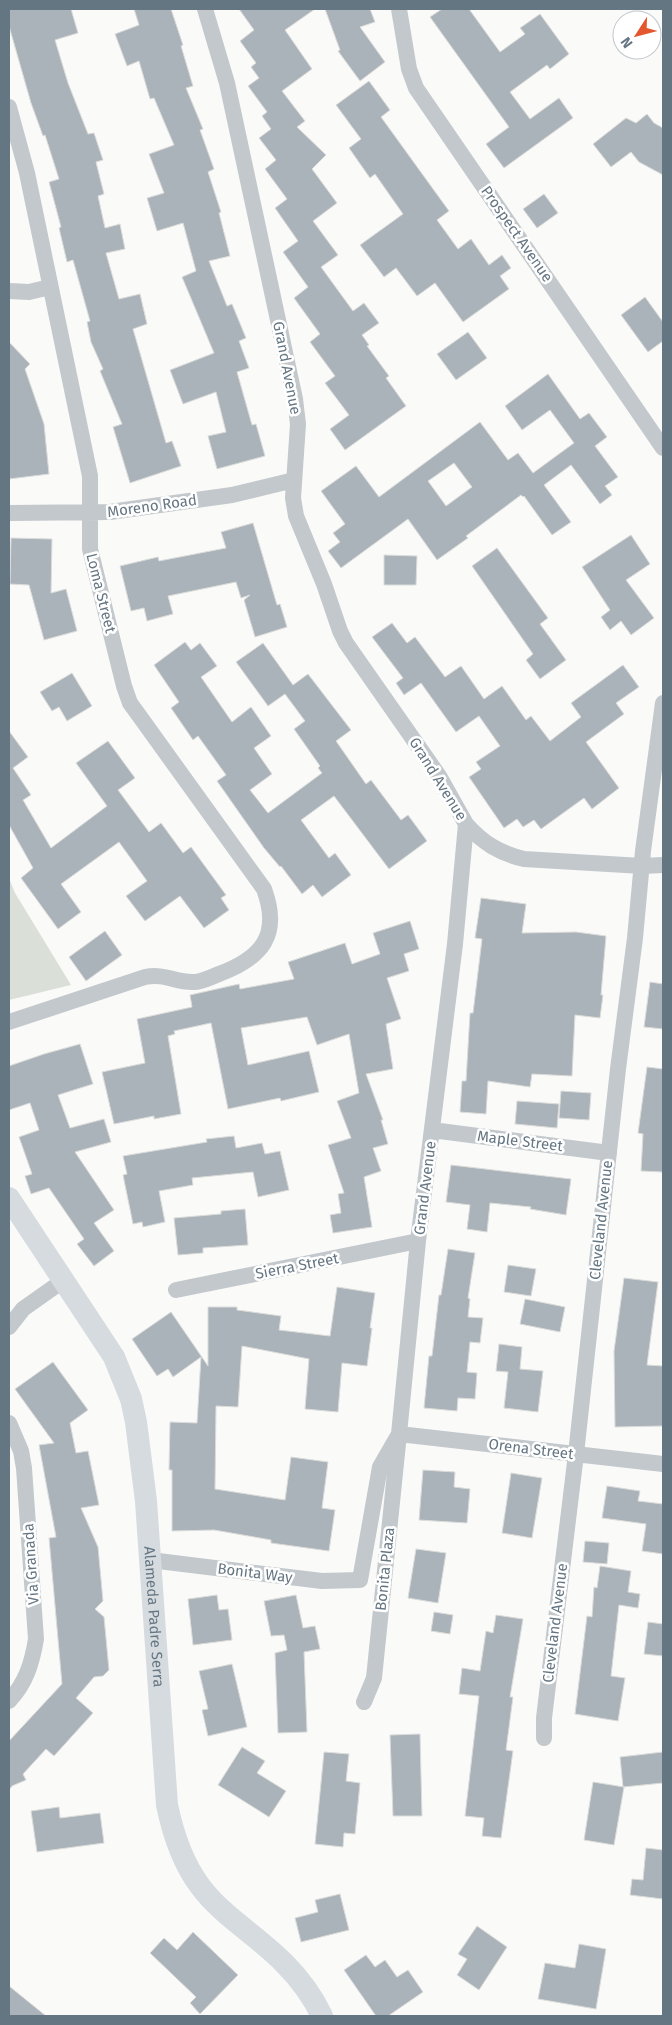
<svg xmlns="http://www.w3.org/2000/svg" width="672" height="2025" font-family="'Fira Sans',sans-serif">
  <rect width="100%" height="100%" fill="#fafaf8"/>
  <!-- green -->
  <path fill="#dadfd7" d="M9,878L15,893L71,985L9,1000Z"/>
  <!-- building -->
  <path fill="#aab3b9" stroke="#dcdcda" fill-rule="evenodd" d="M9,9H71L78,33L55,40L68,83L88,134L94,133L103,160L96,162L104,194L98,196L105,228L120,224L125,249L106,253L119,299L140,294L147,324L133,329L166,443L172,441L181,466L130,483L113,427L122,424L100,371L103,369L91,342L87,322L90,321L73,260L67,262L59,228L61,227L49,182L59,179L45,135L43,136L31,103L9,26Z
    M134,9H171L183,45L181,46L193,86L186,88L203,129L200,130L214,169L208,172L221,212L219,213L230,256L209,261L227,306L232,304L246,338L239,341L249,368L237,372L252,425L256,424L265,456L217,469L208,436L226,432L216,392L183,404L170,370L214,353L182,277L196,271L183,223L157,231L147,198L164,193L149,154L174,145L154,98L150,99L139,61L127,66L115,34L139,25Z
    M239,9H315L285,30L312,69L282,91L305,121L297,127L326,155L312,169L337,203L313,221L338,255L321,267L353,311L364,303L379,323L362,335L369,345L367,346L389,376L386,378L406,406L345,450L330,429L349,415L325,383L335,376L310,342L320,334L294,298L308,287L283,252L298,241L275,208L287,199L265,169L276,160L259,138L271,129L262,116L267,112L248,86L259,78L251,67L256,63L240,41L254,30Z
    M325,9H370L375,22L360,27L385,62L360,81L338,51L340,50Z
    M442,9H469L500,52L525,34L520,28L540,14L569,54L550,69L547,65L510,92L530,119L559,98L573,118L504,168L486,144L509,127L430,17Z
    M369,81L390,110L381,117L449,211L437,220L458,249L471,239L489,265L502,255L511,268L500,276L509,289L463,322L435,283L417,296L396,268L384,277L360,245L403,214L375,174L370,178L349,148L361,139L336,105Z
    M647,114L654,123L663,128V175L639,162L631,152L611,167L593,144L626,118L636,123Z
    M544,194L558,213L537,228L523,209Z
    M645,297L663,322V341L648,352L621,315Z
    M468,332L487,358L456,380L437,354Z
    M9,342L30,364L25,369L44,424L49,474L9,479Z
    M548,374L580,419L589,413L607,437L595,446L618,477L605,486L612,495L600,504L571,465L544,485L571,522L552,535L524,496L523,497L521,495L466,536L468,538L437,560L408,519L341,568L328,551L340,542L333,533L345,524L321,491L356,466L379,497L480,422L508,460L518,453L533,473L574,443L550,410L522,430L505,406ZM454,463L472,487L446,506L428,481Z
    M253,523L277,605L280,604L287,627L255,637L244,600L250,595L241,598L236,582L168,596L173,614L147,621L144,608L131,611L120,566L158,557L159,561L226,548L221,532Z
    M631,535L650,564L626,580L654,618L631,635L621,621L610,630L601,617L610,610L582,567Z
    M11,538L52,539L51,593L66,589L77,631L44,640L29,585L10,584Z
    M497,548L548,618L540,624L566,660L540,679L526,660L533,654L472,566Z
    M384,555L417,556L416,585H384Z
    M392,623L407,643L415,637L445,677L461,666L484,699L502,686L526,720L531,716L550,741L581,717L571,703L623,665L639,687L616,703L624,714L586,742L619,788L592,809L584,798L541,829L534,820L523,827L517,819L504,828L469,777L481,769L476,762L500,746L479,716L456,732L421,683L404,695L396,683L403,678L372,637Z
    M185,642L191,650L200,643L217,666L201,677L232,722L251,707L271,736L254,748L272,774L250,790L268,813L322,773L318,768L320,766L294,729L305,721L285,694L268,706L236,662L263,643L293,685L308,674L351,730L336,741L366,784L371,780L401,820L408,815L427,841L389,869L334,796L301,820L329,858L335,853L351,875L322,897L313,885L302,894L281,866L280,867L264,848L217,781L226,775L198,736L193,740L171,708L179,702L154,665Z
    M72,673L92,706L67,721L59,707L52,711L40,692Z
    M9,731L28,757L13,768L31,795L23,800L51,848L107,806L76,763L108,741L135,778L118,790L149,832L161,823L183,853L191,847L226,895L221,898L229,910L204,928L180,896L145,921L126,896L147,881L119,842L61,884L81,912L58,929L21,878L33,868L9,825Z
    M481,898L526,904L522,933L576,932L606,936L601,995H603L600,1018L575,1015L572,1076L532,1074L530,1087L488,1081L486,1114L460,1112L462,1081H466L470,1013H473L482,939L475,938Z
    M410,921L419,949L404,954L409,971L387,978L401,1019L386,1024L393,1069L366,1074L383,1120H381L388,1144L373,1148L381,1171L364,1177L372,1227L333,1233L330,1215L341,1213L338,1194L344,1193L328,1145L351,1138L337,1101L359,1093L349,1034L317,1045L307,1017L241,1028L248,1065L309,1051L319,1092L281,1101L280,1098L228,1109L211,1023L174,1031L175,1034L168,1036L181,1114L154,1119V1116L114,1124L102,1072L145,1063L137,1019L192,1007L190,995L239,984L240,989L294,979L288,962L345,943L352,964L380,954L373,933Z
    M105,931L122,955L86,981L69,957Z
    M650,982L663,984V1029L644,1027Z
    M80,1044L93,1084L58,1095L70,1128L104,1119L111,1142L75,1152L114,1210L94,1223L114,1251L94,1266L77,1244L84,1239L49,1188L31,1194L25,1176L32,1174L19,1137L39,1130L30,1103L9,1110V1066L44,1054Z
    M647,1067L663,1069V1172L641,1171L643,1134L638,1133Z
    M561,1091L591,1093L589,1120L559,1118Z
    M517,1101L559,1104L557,1128L515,1124Z
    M234,1136L236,1148L262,1143L265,1154L280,1151L289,1190L258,1197L253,1172L192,1178L193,1185L159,1191L165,1222L143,1227L142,1222L133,1224L123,1175L127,1174L123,1156L207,1142L206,1139Z
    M451,1165L571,1179L566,1215L530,1209L531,1207L490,1203L487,1232L467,1229L470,1205L446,1202Z
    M245,1209L248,1245L203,1248V1253L178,1255L174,1218L221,1214V1211Z
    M448,1249L475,1253L468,1298L470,1299L468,1317L483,1318L480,1343L470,1342L467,1372L477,1373L475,1399L458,1398L457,1411L424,1408L429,1356H432L439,1295H441Z
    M508,1265L536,1269L531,1296L504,1292Z
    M624,1278L658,1282L647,1365L663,1366V1426L615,1427L614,1351Z
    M337,1287L375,1293L370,1328H372L367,1366L342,1363L338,1412L305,1409L309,1359L242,1346L238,1407L216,1406L215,1489L285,1500L291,1457L328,1462L322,1508L335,1510L329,1551L271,1543V1540L214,1530L172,1531V1470H169L170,1422L197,1423L201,1357L173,1377L168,1369L157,1376L132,1339L171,1312L208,1366V1307H237V1310L281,1316L279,1330L330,1336Z
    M525,1299L565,1307L560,1332L520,1324Z
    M499,1344L522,1347L520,1369L543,1371L538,1412L504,1408L508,1372L496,1371Z
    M53,1362L88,1410L70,1423L76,1453L88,1451L99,1505L81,1508L98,1547L103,1601L95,1609L104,1617L109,1670L103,1676L94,1677L76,1698L93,1713L54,1756L46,1749L23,1774L26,1780L12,1786L9,1790V1741L62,1684L49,1538L56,1537L39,1445L54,1443L15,1389Z
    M423,1470L455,1472L454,1487L470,1489L467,1523L419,1520Z
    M511,1473L542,1478L532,1538L502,1533Z
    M607,1486L640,1491L638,1501L663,1504V1554L642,1551L646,1524L602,1518Z
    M585,1541L609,1543L607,1564L583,1562Z
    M416,1549L446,1553L438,1603L408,1598Z
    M600,1566L631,1571L628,1592L640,1594L638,1608L619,1605L611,1676L625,1678L618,1721L575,1714L587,1616L592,1617L594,1587L597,1588Z
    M217,1595L219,1610L228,1609L232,1640L193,1645L188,1599Z
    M296,1595L303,1628L315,1626L320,1649L304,1652L307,1732L278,1733L275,1653L287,1650L284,1635L271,1636L264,1601Z
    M434,1612L453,1615L450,1634L431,1631Z
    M496,1615L523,1619L510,1697H513L506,1750L513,1751L501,1838L482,1836L484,1818L465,1816L479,1696L459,1694L462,1668L480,1671L486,1631L493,1633Z
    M648,1622L663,1624V1656L644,1654Z
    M232,1664L247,1727L208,1736L202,1710L208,1709L199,1671Z
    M420,1734L422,1816H393L390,1735Z
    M242,1747L265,1761L257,1773L286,1791L269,1817L218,1785Z
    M324,1752L349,1754L346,1781L360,1783L355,1834L344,1833L343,1847L315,1844Z
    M663,1752V1783L623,1787L620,1757Z
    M593,1782L624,1787L614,1845L584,1840Z
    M59,1807L60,1818L100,1813L104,1843L37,1852L31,1811Z
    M646,1848L663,1850V1899L630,1895L632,1879L643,1880Z
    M340,1894L349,1930L301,1942L295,1918L318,1912L315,1900Z
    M477,1926L507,1947L479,1990L457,1975L467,1959L458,1954Z
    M193,1932L238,1975L200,2014L190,2003L196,1997L150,1953L164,1938L177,1950Z
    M579,1944L606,1949L596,2009L538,1999L545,1963L575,1968Z
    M366,1955L375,1967L385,1960L397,1977L408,1970L423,1992L388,2016H376L344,1970Z
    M9,1986L46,2016H9Z"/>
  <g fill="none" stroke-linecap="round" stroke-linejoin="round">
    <!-- street -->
    <path stroke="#c3c8cc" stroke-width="16" d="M399,9L409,69L416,88L663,448
      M9,107L27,173L90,476V549L124,686L130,703L138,714L264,889C281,935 262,958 219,974C211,977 202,982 194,982C176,983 165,973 145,977L9,1022
      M9,291L29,292L50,287
      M9,513L110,512L232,495L294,480
      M466,824C483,843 499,853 524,859L642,866L663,865
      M432,1130L609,1153
      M176,1290L418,1241
      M9,1327L23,1309L64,1280
      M9,1423L21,1451L24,1468L36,1639C32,1663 26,1683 9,1701
      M150,1560L322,1581L360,1580L380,1467L399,1434L418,1241L455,944L466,824L439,776L346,643L340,631L324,584L296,516L293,498L298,424L295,399L227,83L205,9
      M364,1702L374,1678L399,1434L663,1464
      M544,1738V1718L576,1454L618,1069L635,938L643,851L663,703"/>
    <!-- secondary -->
    <path stroke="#d6dbdf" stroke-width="22" id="s1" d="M9,1198L114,1357L131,1399L136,1422L146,1501L167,1805C173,1834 182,1862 200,1886C223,1917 258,1936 284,1963C299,1978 313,1997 322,2016"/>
  </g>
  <g text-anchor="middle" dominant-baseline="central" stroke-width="5" stroke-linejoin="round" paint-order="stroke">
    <!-- street labels -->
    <g font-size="15" fill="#657683" stroke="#fff">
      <text transform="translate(517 234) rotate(55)">Prospect Avenue</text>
      <text transform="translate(287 368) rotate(79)">Grand Avenue</text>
      <text transform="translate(152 506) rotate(-8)">Moreno Road</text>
      <text transform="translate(101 593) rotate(76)">Loma Street</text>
      <text transform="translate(438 779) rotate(58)">Grand Avenue</text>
      <text transform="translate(520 1141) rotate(7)">Maple Street</text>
      <text transform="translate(425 1188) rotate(-83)">Grand Avenue</text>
      <text transform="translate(601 1220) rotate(-84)">Cleveland Avenue</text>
      <text transform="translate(297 1266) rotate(-11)">Sierra Street</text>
      <text transform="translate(531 1449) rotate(7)">Orena Street</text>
      <text transform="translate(31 1564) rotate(-94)">Via Granada</text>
      <text transform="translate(385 1569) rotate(-84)">Bonita Plaza</text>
      <text transform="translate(255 1573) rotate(7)">Bonita Way</text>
      <text stroke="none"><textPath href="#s1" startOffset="455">Alameda Padre Serra</textPath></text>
      <text transform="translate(555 1623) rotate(-83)">Cleveland Avenue</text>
    </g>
  </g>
  <!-- border -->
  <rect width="672" height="2025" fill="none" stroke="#657683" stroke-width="20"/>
  <!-- north arrow -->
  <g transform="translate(637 35) rotate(234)"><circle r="24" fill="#ffffff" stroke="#c1c8cd"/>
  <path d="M0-4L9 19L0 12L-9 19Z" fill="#e4572e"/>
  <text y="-8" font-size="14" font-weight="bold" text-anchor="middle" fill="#657683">N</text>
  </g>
</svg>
